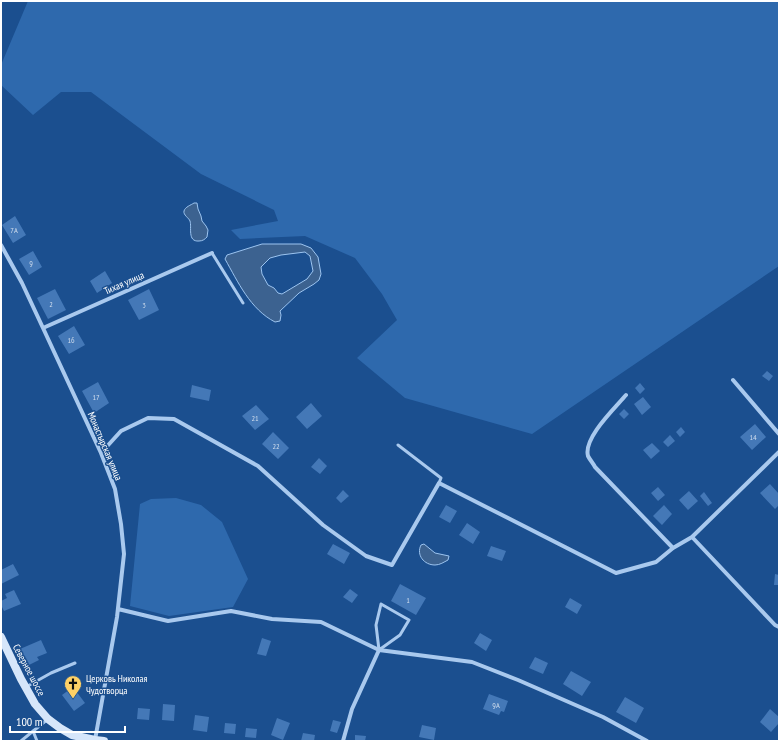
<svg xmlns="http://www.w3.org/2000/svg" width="780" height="742" font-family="'PT Sans Narrow',sans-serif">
  <rect width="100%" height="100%" fill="#1b4f8f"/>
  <!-- green -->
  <path fill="#2e69ad" d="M28,1H779V266L532,434L405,398L357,358L397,320L382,294L355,258L305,236L240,239L231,230L278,221L274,210L201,174L91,92H61L33,115L1,85V65Z
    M176,498L201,505L222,522L248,579L233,607L169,616L130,606L140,504L151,499Z"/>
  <!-- water -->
  <path fill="#3c6290" stroke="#9cc4f0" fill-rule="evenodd" d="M194,203H197L198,209L201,216L202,221L206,226L208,230L207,237C205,239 203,241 199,241C187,242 192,227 190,221C189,218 183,215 184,211C185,207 191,205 194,203Z
    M262,244H301L311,248L318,257L321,274L319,280L314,284L299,293L280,311L281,315L280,321L275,322C250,309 238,282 225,259L227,255ZM305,252L310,256L313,271L307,279L282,294L278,293L274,288L268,285L262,274L261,267L270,258L281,255Z
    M424,544L435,553L449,556L448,560C444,562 440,565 435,565C424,565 416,555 421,545Z"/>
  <!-- building -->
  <path fill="#4478b7" d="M15,216L26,235L13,243L2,225Z
    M33,251L42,267L29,275L19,259Z
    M105,271L112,283L97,293L90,281Z
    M55,289L66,310L48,319L37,298Z
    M149,289L159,310L139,320L128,300Z
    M74,326L85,345L69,354L58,336Z
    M767,371L773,376L769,381L762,376Z
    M98,382L109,403L94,413L82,391Z
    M640,383L645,389L640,394L635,388Z
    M192,385L211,390L209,401L190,397Z
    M643,397L651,407L642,415L634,404Z
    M311,403L322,416L307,429L296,417Z
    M256,405L269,419L255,430L242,416Z
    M624,409L629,414L624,419L619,414Z
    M755,424L766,437L752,450L740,437Z
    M681,427L685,432L680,437L676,432Z
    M273,432L289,448L278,459L262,444Z
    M670,435L675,441L668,447L663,442Z
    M652,443L660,451L651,459L643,450Z
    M319,458L327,466L320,474L311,467Z
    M770,484L779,494V505L775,509L760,493Z
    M658,487L665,495L658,501L651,493Z
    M343,490L349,496L341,503L336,498Z
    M689,491L698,501L688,510L679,500Z
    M704,492L712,503L708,506L700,496Z
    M446,505L457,511L450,523L439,517Z
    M664,505L672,514L662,525L653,516Z
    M467,523L480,532L473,544L459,535Z
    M333,544L350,553L344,564L327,554Z
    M491,546L506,551L502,561L487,556Z
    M13,564L19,575L1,584V570Z
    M775,574L779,575V585H774Z
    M400,584L426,598L416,615L391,601Z
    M350,589L358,595L352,603L343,597Z
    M14,590L21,604L4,611L1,605V601L7,598L5,594Z
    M570,598L582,605L577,614L565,607Z
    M480,633L492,640L486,651L474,643Z
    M262,638L271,641L266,656L257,654Z
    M41,640L47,653L37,657L39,660L27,666L20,649Z
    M535,657L548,663L543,674L529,668Z
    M571,671L591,682L582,696L563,684Z
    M73,687L85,703L74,711L62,695Z
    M489,694L508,701L504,712L501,711L499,715L483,709Z
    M625,697L644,708L636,723L616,712Z
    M163,704L175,705L174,721L162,720Z
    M138,708L150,709L149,720L137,719Z
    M770,709L779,717V723L771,732L760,722Z
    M195,715L209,717L207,732L193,730Z
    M277,718L290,723L283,740L271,735Z
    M333,720L341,722L337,733L330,731Z
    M225,723L236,724L235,734L224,733Z
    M422,725L436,728L434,740L419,737Z
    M246,728L257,729L256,738L245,737Z
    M303,733L315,735L314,741H301Z
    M355,735L366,736L365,741H355Z"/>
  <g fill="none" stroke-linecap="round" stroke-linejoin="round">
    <!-- lane -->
    <path stroke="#a9c9ee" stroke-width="3" d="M212,253L243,303
      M398,445L441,478L439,483
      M381,604L409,620L400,635L379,650L376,625Z
      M26,687L51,673L75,663
      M33,731L37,741
      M21,741L48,719"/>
    <!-- street -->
    <path stroke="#a9c9ee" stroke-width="4" d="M1,245L22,283L43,328L101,453L115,489L121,524L124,554L117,617L95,740
      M43,328L212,253
      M733,380L779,434
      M626,395C615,408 583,438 588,456C590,460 593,463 595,467L673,548
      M101,453L121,431L148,418L174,419L258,466L323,525L366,556L392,565L439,483L616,573L656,562L673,548L692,537L779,452
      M692,537L775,625L779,627
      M118,609L168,621L231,611L272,619L321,622L379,650L472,662L518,680L603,717L647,741
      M343,741L352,709L379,650"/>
    <!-- secondary -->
    <path stroke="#d6e6fa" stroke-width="8" d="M1,637L21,679L35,704L48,719L60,728L72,735L95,740L104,741"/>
  </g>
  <!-- icons -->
  <defs>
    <g id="church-pin" transform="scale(0.9)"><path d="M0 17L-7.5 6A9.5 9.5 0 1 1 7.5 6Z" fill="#ffd166" stroke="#1b4f8f"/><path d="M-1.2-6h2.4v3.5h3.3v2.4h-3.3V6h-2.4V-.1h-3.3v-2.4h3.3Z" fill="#111"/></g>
  </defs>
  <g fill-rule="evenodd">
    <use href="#church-pin" x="73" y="684"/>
  </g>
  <g text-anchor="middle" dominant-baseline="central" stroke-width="3" stroke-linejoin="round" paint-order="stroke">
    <!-- number labels -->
    <g font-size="8" fill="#d0dded">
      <text x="14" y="230">7А</text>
      <text x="31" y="263">9</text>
      <text x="51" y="304">2</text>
      <text x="144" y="305">3</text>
      <text x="71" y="340">16</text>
      <text x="96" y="397">17</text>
      <text x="255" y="418">21</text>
      <text x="753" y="437">14</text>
      <text x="276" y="446">22</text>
      <text x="408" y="600">1</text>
      <text x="496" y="705">9А</text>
    </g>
    <!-- street labels -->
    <g font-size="10" fill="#fff" stroke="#1b4f8f">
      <text transform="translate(124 283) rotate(-24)">Тихая улица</text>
      <text transform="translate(105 446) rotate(67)">Монастырская улица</text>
      <text transform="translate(29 670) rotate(62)">Северное шоссе</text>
    </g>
    <!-- poi labels -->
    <g font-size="10" fill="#fff" stroke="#1b4f8f" text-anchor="start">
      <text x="86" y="678">Церковь Николая<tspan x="86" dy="12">Чудотворца</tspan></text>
    </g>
  </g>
  <!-- border -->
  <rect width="780" height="742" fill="none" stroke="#ffffff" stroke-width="4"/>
  <!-- scale -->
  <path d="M10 726v6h115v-6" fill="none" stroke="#ffffff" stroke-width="2"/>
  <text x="16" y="726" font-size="12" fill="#ffffff" stroke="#1b4f8f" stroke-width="3" paint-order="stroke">100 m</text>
</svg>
